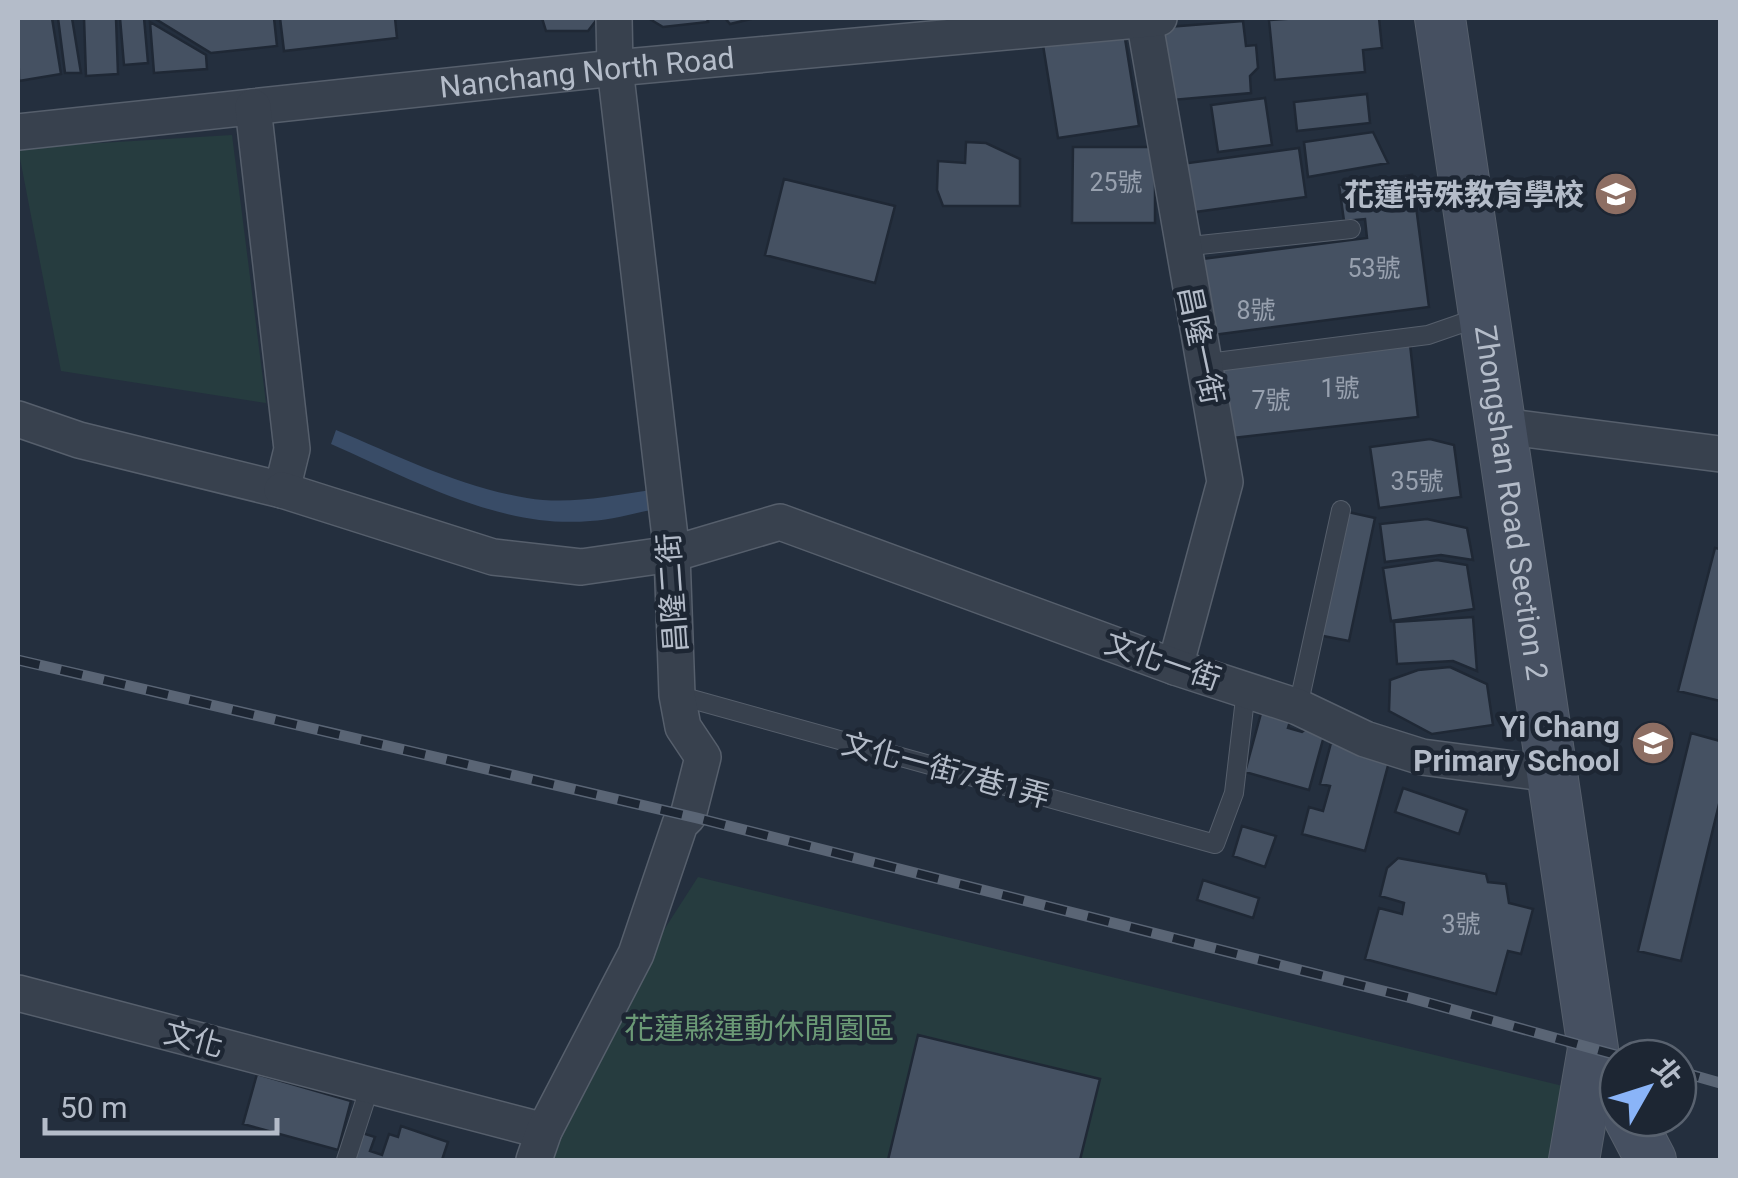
<svg xmlns="http://www.w3.org/2000/svg" width="1738" height="1178" font-family="Roboto,'Noto Sans TC',sans-serif">
  <rect width="100%" height="100%" fill="#242f3e"/>
  <!-- green -->
  <path fill="#263c3f" d="M232,135L266,403L61,371L18,148Z
    M698,877L1567,1087L1552,1160H516Z"/>
  <!-- water -->
  <path fill="#394c67" d="M336,430C398,456 460,487 527,498C568,505 610,496 651,490V510C631,514 610,520 590,521C500,529 411,479 331,444Z"/>
  <!-- building -->
  <path fill="#455162" stroke="#1f2835" stroke-width="2.5" d="M18,18H52L61,74L19,81Z
    M58,18H72L81,73H65Z
    M84,18H116L118,74L86,76Z
    M120,18H144L148,63L124,65Z
    M154,18H274L277,46L211,53Z
    M280,18H395L397,38L284,51Z
    M542,18H598L588,31H546Z
    M648,18H707L708,22L663,27Z
    M725,18H755L730,24Z
    M1299,18H1379L1382,48L1363,50L1365,72L1275,80L1269,20Z
    M1243,21L1246,46L1256,45L1258,68L1250,76L1251,93L1161,101L1155,28Z
    M150,22L206,55L207,69L154,73Z
    M1123,26L1139,126L1058,138L1042,39Z
    M1367,94L1370,123L1297,131L1294,102Z
    M1265,98L1272,145L1218,152L1211,105Z
    M1373,132L1388,163L1308,177L1304,142Z
    M966,142L986,143L1020,159V206H943L937,190L938,161L965,163Z
    M1073,147H1155V223H1072Z
    M1299,148L1306,197L1188,213L1181,164Z
    M1412,175L1429,307L1213,335L1202,259L1367,238L1365,219L1344,221L1339,185Z
    M784,179L895,206L875,283L765,255Z
    M1410,344L1418,417L1224,439L1216,365Z
    M1430,439L1454,445L1461,497L1379,508L1370,447Z
    M1348,512L1375,518L1349,641L1318,635Z
    M1427,519L1467,528L1473,560L1441,555L1385,562L1380,524Z
    M1715,548L1720,549V701L1678,691Z
    M1437,560L1467,565L1474,609L1391,621L1383,568Z
    M1473,617L1477,671L1453,661L1397,664L1394,622Z
    M1450,667L1487,684L1493,725L1432,734L1389,711L1390,680L1418,670Z
    M1263,706L1292,715L1288,728L1302,732L1310,726L1324,736L1309,790L1245,772Z
    M1691,733L1720,741V800L1681,961L1638,951Z
    M1331,743L1393,747L1365,851L1302,834L1309,807L1323,811L1330,786L1320,784Z
    M1403,788L1467,810L1459,834L1395,812Z
    M1242,826L1276,836L1265,867L1233,856Z
    M1398,858L1486,874L1488,882L1506,884L1509,903L1533,909L1521,954L1508,951L1496,994L1365,959L1379,908L1402,914L1404,903L1380,896L1387,868Z
    M1203,880L1259,898L1253,918L1197,900Z
    M918,1035L1100,1079L1080,1160H888Z
    M257,1074L351,1101L338,1150L243,1124Z
    M401,1126L448,1142L442,1160H346L356,1131L375,1137L370,1151L382,1155L389,1134L398,1137Z"/>
  <g fill="none" stroke-linecap="round" stroke-linejoin="round">
    <!-- lane casing -->
    <g stroke="#565f6c" stroke-width="20">
      <path id="lane" d="M1181,247L1351,229
        M1207,368L1208,363L1428,335L1480,317
        M677,695L1215,844L1234,793L1246,690
        M1298,707L1341,510
        M346,1160L370,1086"/>
    </g>
    <!-- street casing -->
    <g stroke="#565f6c" stroke-width="38">
      <g id="street">
        <path d="M1144,19L1225,482L1175,667"/>
        <path id="s1" d="M18,132L615,68L1159,18"/>
        <path d="M18,419L79,440L282,490L292,449L253,107"/>
        <path d="M1502,426L1720,454"/>
        <path d="M282,490L493,557L581,567L672,554L780,522L1175,667L1298,707L1365,739L1422,757L1552,774"/>
        <path d="M18,993L544,1131"/>
        <path d="M534,1160L544,1131L636,954L680,824L688,816L703,757L683,727L677,695L672,554L615,68L614,18"/>
      </g>
    </g>
    <!-- secondary casing -->
    <g stroke="#565f6c" stroke-width="52">
      <g id="secondary">
        <path id="s2" d="M1440,18L1593,1049L1574,1160"/>
        <path d="M1629,1118L1651,1160"/>
      </g>
    </g>
    <!-- lane -->
    <use href="#lane" stroke="#38414e" stroke-width="18"/>
    <!-- street -->
    <use href="#street" stroke="#38414e" stroke-width="35"/>
    <!-- secondary -->
    <use href="#secondary" stroke="#465061" stroke-width="50"/>
    <!-- rail casing -->
    <g stroke="#5a6575" stroke-width="11">
      <path id="rail" d="M18,660L697,818L1411,998L1627,1058
        M1678,1071L1720,1083"/>
    </g>
    <!-- rail -->
    <use href="#rail" stroke="#1d2633" stroke-width="8" stroke-dasharray="22" stroke-linecap="butt"/>
  </g>
  <!-- icons -->
  <defs>
    <g id="school-disc" transform="scale(2.25)"><circle r="9.5" fill="#8d6e63" stroke="#1d2633"/><path d="M0-5L7-2L0 1L-7-2ZM-4 1L0 2.5L4 1V4Q0 6-4 4Z" fill="#fff"/></g>
  </defs>
  <g fill-rule="evenodd">
    <use href="#school-disc" x="1616" y="194"/>
    <use href="#school-disc" x="1653" y="743"/>
  </g>
  <g text-anchor="middle" dominant-baseline="central" stroke-width="9" stroke-linejoin="round" paint-order="stroke">
    <!-- number labels -->
    <g font-size="25" fill="#98a1af">
      <text x="1116" y="182">25號</text>
      <text x="1374" y="268">53號</text>
      <text x="1256" y="310">8號</text>
      <text x="1340" y="388">1號</text>
      <text x="1271" y="400">7號</text>
      <text x="1417" y="481">35號</text>
      <text x="1461" y="924">3號</text>
    </g>
    <!-- street labels -->
    <g font-size="30" fill="#b4bcc9" stroke="#1d2633">
      <text stroke="none"><textPath href="#s1" startOffset="572">Nanchang North Road</textPath></text>
      <text transform="translate(1201 345) rotate(78)">昌隆一街</text>
      <text stroke="none"><textPath href="#s2" startOffset="490">Zhongshan Road Section 2</textPath></text>
      <text transform="translate(672 593) rotate(-94)">昌隆二街</text>
      <text transform="translate(1163 661) rotate(19)">文化一街</text>
      <text transform="translate(946 770) rotate(15)">文化一街7巷1弄</text>
      <text transform="translate(194 1039) rotate(15)">文化</text>
    </g>
    <!-- poi labels -->
    <g font-size="30" font-weight="bold" fill="#b4bcc9" stroke="#1d2633" text-anchor="end">
      <text x="1584" y="194">花蓮特殊教育學校</text>
      <text x="1620" y="726">Yi Chang<tspan x="1620" dy="34">Primary School</tspan></text>
    </g>
    <!-- park labels -->
    <g font-size="30" fill="#6b9a76" stroke="#1d2633">
      <text x="759" y="1028">花蓮縣運動休閒園區</text>
    </g>
  </g>
  <!-- border -->
  <rect width="1738" height="1178" fill="none" stroke="#b4bcc9" stroke-width="40"/>
  <!-- north arrow -->
  <g transform="translate(1648 1088) rotate(51)"><circle r="48" fill="#1d2633" stroke="#59626f" stroke-width="2.5"/>
  <path d="M0-8L18 38L0 25L-18 38Z" fill="#8ab4f8"/>
  <text y="-15" font-size="28" font-weight="bold" text-anchor="middle" fill="#b4bcc9">北</text>
  </g>
  <!-- scale -->
  <path d="M45 1118v15h232v-15" fill="none" stroke="#b4bcc9" stroke-width="5"/>
  <text x="60" y="1118" font-size="30" fill="#b4bcc9" stroke="#1d2633" stroke-width="8" paint-order="stroke">50 m</text>
</svg>
